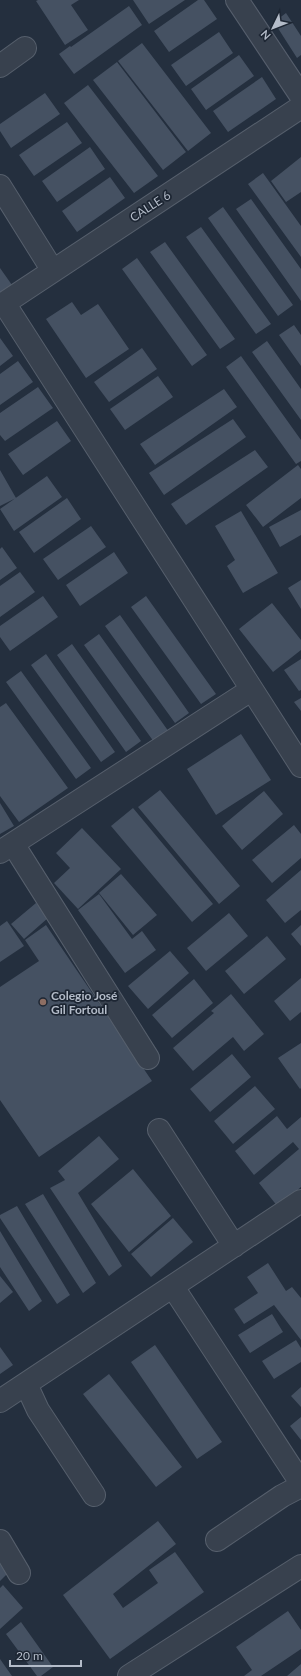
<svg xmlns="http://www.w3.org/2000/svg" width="301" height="1676" font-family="Lato,sans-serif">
  <rect width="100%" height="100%" fill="#242f3e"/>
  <!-- building -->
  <path fill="#455162" d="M38,0H79L71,5L88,30L65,45L36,1Z
    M133,0H185L149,24Z
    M198,0H204L217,19L169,52L154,31Z
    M129,6L142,25L74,74L59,54L70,46L71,47Z
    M286,13L301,36V55L297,58L274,22Z
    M219,32L233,53L186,86L171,65Z
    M142,43L211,133L188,151L118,61Z
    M239,55L254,76L206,110L191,89Z
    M117,62L186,152L163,170L93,80Z
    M262,77L276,99L228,132L213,111Z
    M88,85L158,176L134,193L64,103Z
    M45,93L60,114L11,148L0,131V124Z
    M67,122L82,143L34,176L19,155Z
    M90,147L105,169L57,202L42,181Z
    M301,157V192L286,202L271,181Z
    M263,173L301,226V257L248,184Z
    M110,177L125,198L77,232L62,211Z
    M251,199L301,269V301L236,209Z
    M223,207L293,305L278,316L208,218Z
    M201,227L271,324L256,334L186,237Z
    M165,242L235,339L220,349L150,252Z
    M137,258L207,355L192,366L122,269Z
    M0,268L12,285L0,294Z
    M72,302L81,315L98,304L129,349L86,378L46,319Z
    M294,325L301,335V366L279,335Z
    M0,338L13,356L0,366Z
    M267,341L301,389V420L252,352Z
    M142,348L157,369L109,402L94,382Z
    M241,356L301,440V461L296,464L226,367Z
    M18,361L33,382L0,405V374Z
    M158,376L173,397L125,430L110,409Z
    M38,387L53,408L5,441L0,435V413Z
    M224,389L237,407L155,465L140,444Z
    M233,419L246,437L164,495L149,473Z
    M57,421L71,441L23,475L8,454Z
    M255,450L268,467L186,525L171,504Z
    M298,465L301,469V498L263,527L246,505Z
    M0,470L16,498L0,506Z
    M47,476L62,497L14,531L0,509Z
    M67,498L81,519L34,553L19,532Z
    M301,510V535L280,547L269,527Z
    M241,511L278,573L243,593L227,566L235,560L215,526Z
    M91,526L106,547L58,580L43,559Z
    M2,547L17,568L0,580V549Z
    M114,552L128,573L80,606L66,585Z
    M20,572L35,592L0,617V586Z
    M301,580V609L288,588Z
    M43,596L58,617L10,651L0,637V626Z
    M146,596L216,694L201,704L131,607Z
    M272,603L301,640V650L273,672L239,629Z
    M120,615L189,713L175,723L105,626Z
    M99,634L169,732L154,742L84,645Z
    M72,644L141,741L126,752L57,655Z
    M46,654L115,752L101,762L31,665Z
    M301,659V690L299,691L284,670Z
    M21,671L91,768L76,779L6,682Z
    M301,698V711L294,702Z
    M6,703L68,788L19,822L0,796V707Z
    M241,734L271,780L216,815L187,769Z
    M160,790L240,886L219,904L138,807Z
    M264,791L283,814L242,850L222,826Z
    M0,803L14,826L0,834Z
    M133,808L213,904L192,922L111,826Z
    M294,825L301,834V858L272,883L252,860Z
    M82,828L121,869L78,909L54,883L70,868L56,853Z
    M301,870V910L285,923L266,900Z
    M121,874L157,915L133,935L99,893Z
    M99,894L132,939L142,931L156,950L125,973L78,910Z
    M36,903L48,918L24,939L11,924Z
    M229,913L248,936L206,971L187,948Z
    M7,921L24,946L0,962V926Z
    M46,925L152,1081L39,1157L0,1100V987L39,961L25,940Z
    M301,925V946L291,934Z
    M267,936L286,959L244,994L225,971Z
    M170,951L189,973L148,1009L128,986Z
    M301,978V1012L290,1021L274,1001Z
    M194,979L213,1003L172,1038L152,1015Z
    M231,994L264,1034L244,1051L233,1037L193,1071L173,1048L214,1013L211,1011Z
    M301,1043V1088L300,1089L278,1058Z
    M232,1054L251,1077L210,1112L190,1089Z
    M255,1086L275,1109L233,1144L214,1121Z
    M277,1116L287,1129L301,1117V1187L278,1207L259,1183L299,1149L293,1142L254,1175L235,1151Z
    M99,1136L119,1159L78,1193L122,1266L109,1276L50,1188L65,1180L58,1171Z
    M133,1169L171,1216L129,1252L91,1204Z
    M43,1194L96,1283L83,1293L25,1204Z
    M17,1206L70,1295L57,1304L0,1218V1215Z
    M173,1218L193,1242L151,1277L131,1254Z
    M0,1231L42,1301L29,1311L0,1267Z
    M268,1263L286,1291L292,1287L301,1298V1340L274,1305L244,1324L234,1309L258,1293L247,1277Z
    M0,1276L13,1292L0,1303Z
    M272,1314L283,1332L250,1353L238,1335Z
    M296,1340L301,1348V1362L274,1379L262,1361Z
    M155,1345L222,1442L197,1459L131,1362Z
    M0,1347L13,1365L0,1374Z
    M109,1374L182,1467L156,1487L83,1394Z
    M301,1387V1407L291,1396Z
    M301,1417V1440L290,1426Z
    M158,1521L176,1544L113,1594L123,1608L158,1583L149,1570L175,1552L204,1592L110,1659L63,1595Z
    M0,1560L10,1571L0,1581Z
    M3,1585L23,1608L0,1629V1588Z
    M288,1611L301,1630V1649L261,1676H244L252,1670L236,1647Z
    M21,1622L53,1667L41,1676H37L6,1634Z
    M0,1659L12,1676H0Z
    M301,1664V1676H287Z"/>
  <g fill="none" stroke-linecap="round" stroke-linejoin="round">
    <!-- minor casing -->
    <g stroke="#565f6c" stroke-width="24">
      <path id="minor" d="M237,0L301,96
        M0,66L25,48
        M0,186L53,271
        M4,303L301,766
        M0,306L301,107
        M13,844L148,1058
        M0,852L251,690
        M159,1130L234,1246
        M173,1287L301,1483
        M26,1384L38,1410L94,1495
        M0,1401L301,1201
        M217,1540L282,1496L301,1486
        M0,1541L19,1573
        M129,1676L301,1566"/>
    </g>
    <!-- minor -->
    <use href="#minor" stroke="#38414e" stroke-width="22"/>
  </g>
  <!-- markers -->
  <circle fill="#8d6e63" stroke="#1d2633" stroke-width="1.5" cx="43" cy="1002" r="4"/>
  <g text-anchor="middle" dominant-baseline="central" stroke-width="3.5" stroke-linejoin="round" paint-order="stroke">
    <!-- street labels -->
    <g font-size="12" fill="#b4bcc9" stroke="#1d2633">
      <text transform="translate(150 206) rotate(-33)">CALLE 6</text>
    </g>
    <!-- poi labels -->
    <g font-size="12" font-weight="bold" fill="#b4bcc9" stroke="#1d2633" text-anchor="start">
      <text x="51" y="995">Colegio José<tspan x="51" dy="14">Gil Fortoul</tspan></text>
    </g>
  </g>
  <!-- north arrow -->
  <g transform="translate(273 28) rotate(227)" stroke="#1d2633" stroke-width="3" paint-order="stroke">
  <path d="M0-3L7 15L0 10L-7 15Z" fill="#b4bcc9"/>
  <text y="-6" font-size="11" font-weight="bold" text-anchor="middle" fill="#b4bcc9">N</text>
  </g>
  <!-- scale -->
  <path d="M10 1660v6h71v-6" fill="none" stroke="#b4bcc9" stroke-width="2"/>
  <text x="16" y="1660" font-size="12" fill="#b4bcc9" stroke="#1d2633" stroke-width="3" paint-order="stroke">20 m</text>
</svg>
